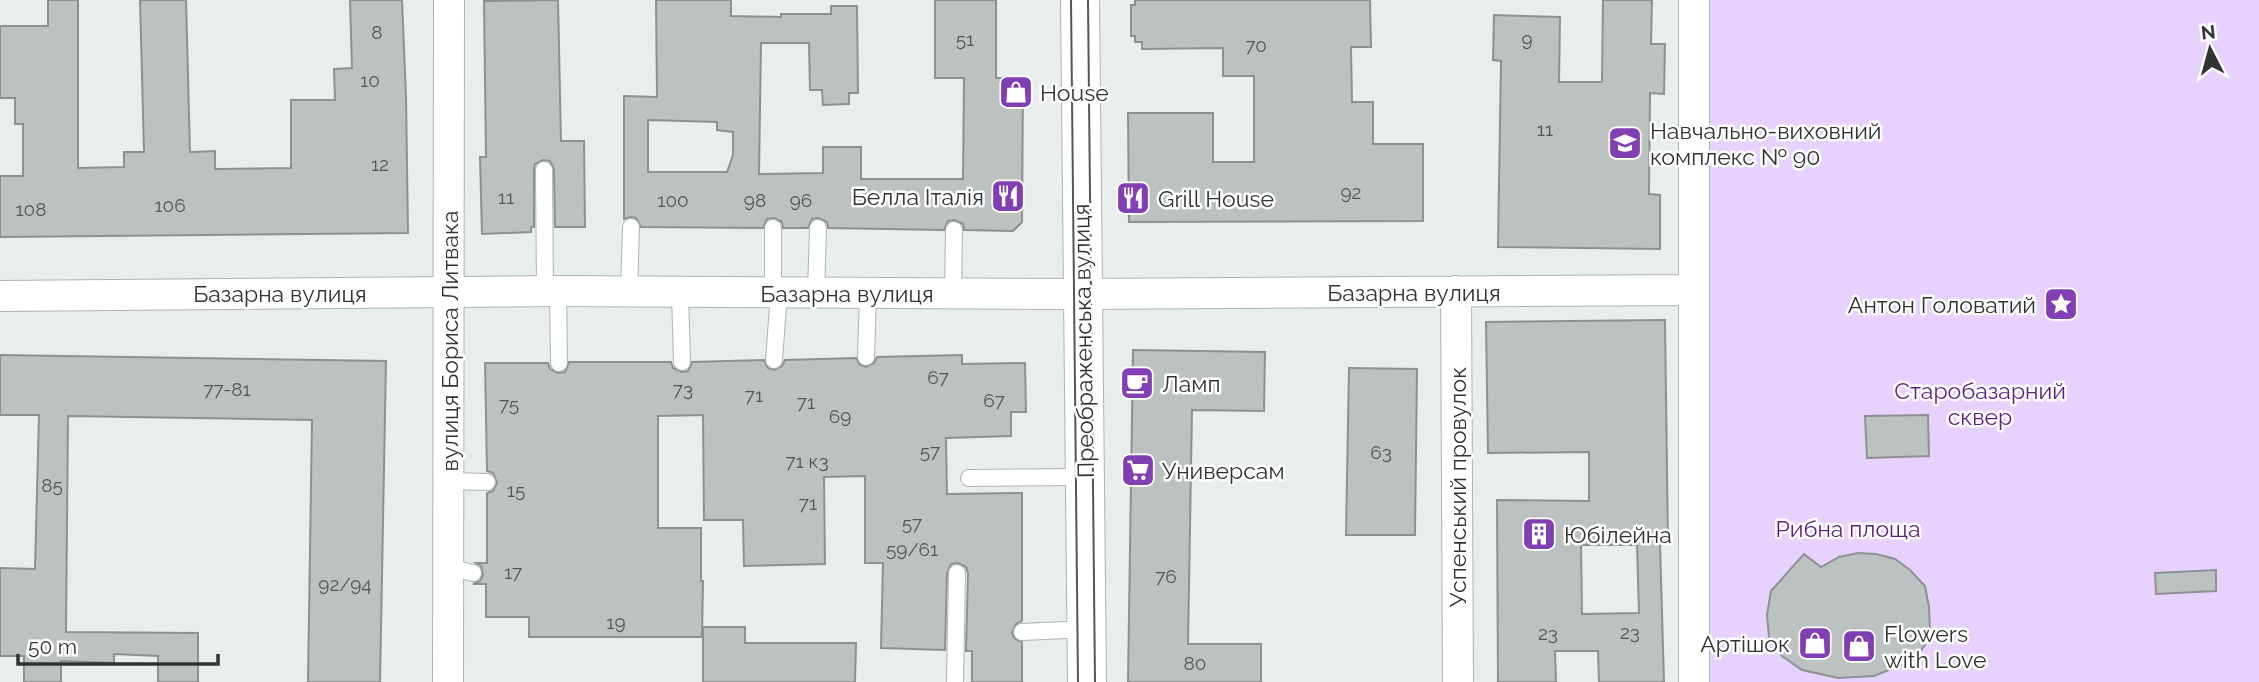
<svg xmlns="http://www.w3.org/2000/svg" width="2259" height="682" font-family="Raleway,sans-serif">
  <rect width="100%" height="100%" fill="#e8eeed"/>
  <!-- green -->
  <path fill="#e7d1fd" d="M1694,0H2259V682H1694Z"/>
  <!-- building -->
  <path fill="#bcc2c1" stroke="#8c9290" stroke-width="2" fill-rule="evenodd" d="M48,0H78V168L124,167V152H144L140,0H186L190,152L215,151V169L291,168V100H335L334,69L352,68L350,0H402L406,97L408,233L0,237V176H23V124H15V98H0V26H48Z
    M558,0L561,141H584L585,227H555L554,169L550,161L543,160L535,164L534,169V227H531V232L482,234L480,157H486L484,1Z
    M656,0H731V16L781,17V14H831V6H857L858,93H849V104L823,105L822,90H810L809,43H761L759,174L823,173V147H861V179H963L964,78H935V0H996V78H1023L1022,222L1013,231L964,230L963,224L955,220L948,221L944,230L828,228L827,222L819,218L812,219L808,228H783L782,222L774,218L767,219L763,228L641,227L636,218L631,217L624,219V96L657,97ZM648,120L717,122V130L733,132V155L727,172H648Z
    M1135,0H1370L1371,47H1351L1352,102H1373V144H1423V221L1129,222L1128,113H1213V162H1254V76H1223V48L1142,49V42H1135V36H1131V5H1135Z
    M1603,0H1652L1651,44H1665L1664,94L1650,93L1649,194L1660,195V249L1498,247L1501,61L1493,60L1494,15L1560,17L1559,82H1602Z
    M1665,320L1668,544H1660L1664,682H1599L1598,651H1555L1556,682H1498L1497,500L1589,501V452L1488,453L1486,322ZM1581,545H1637L1639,613L1582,614Z
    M1133,350L1265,352L1264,411L1192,410L1188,644H1261V682H1128Z
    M0,355L386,361L380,682H308L312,420L68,416L66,632L198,633V682H158V656L114,654V663L61,661V682H24V656H0V568L35,569L39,415H0Z
    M962,355V364L1025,363L1026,412H1011V436L946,438L947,494L1022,493V621L1016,624L1012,632L1014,638L1022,642V682H972V651H966L968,573L966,567L958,563L951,564L947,573L945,650L881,648L883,563H865V476L824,477L825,564L744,566L743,520H704L703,415L658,416V528H701V581H703L702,637H529V617H486V584H473L480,581L483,575L481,566L476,563H487V493L493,491L497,483L493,473L487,471L485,363H548L550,369L558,373L565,372L569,362H671L673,368L682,372L688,371L692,362L764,360L768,368L774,370L782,366L785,360L856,358L860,365L866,367L874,363L877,357Z
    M1349,368L1417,369L1415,535H1346Z
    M1928,415L1929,456L1867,458L1865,416Z
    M1858,553L1876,554L1895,559L1910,570L1925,586L1929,607L1930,629L1925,645L1914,660L1874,676L1838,678L1802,670L1782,656L1769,637L1767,615L1771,591L1804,554L1821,567L1839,557Z
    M2216,570V591L2156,594L2155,573Z
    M703,627H745V643H856L855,682H703Z"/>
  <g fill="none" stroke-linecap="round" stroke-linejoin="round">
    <!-- lane casing -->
    <g stroke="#aeb4b3" stroke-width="18">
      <path id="lane" d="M544,170L545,292
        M773,228V292
        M558,291L559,363
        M629,291L631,227
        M680,293L682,362
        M816,293L818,228
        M953,293L954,230
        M866,357L868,293
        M774,360L779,293
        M969,478L1084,477
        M449,481L487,482
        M448,567L473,573
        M1022,632L1086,629
        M955,682L957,573"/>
    </g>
    <!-- street casing -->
    <g stroke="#aeb4b3" stroke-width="32">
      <path id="street" d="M1456,291L1458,682
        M0,296L558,291L1074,294L1694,290
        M448,682L449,0
        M1694,682V0"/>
    </g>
    <!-- secondary casing -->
    <g stroke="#aeb4b3" stroke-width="40">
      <path id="secondary" d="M1080,0L1087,682"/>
    </g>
    <!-- lane -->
    <use href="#lane" stroke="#fff" stroke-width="16"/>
    <!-- street -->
    <use href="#street" stroke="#fff" stroke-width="30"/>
    <!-- secondary -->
    <use href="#secondary" stroke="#fff" stroke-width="38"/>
    <!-- tram -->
    <path stroke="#535655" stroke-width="2" d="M1071,0L1078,682
      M1088,0L1095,682"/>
  </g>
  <!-- icons -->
  <defs>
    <g id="shop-square" transform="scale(1.75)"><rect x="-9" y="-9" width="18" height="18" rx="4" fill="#823fb3" stroke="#fff"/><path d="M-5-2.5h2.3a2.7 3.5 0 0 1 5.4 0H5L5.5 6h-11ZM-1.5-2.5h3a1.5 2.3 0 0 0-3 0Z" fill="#fff"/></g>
    <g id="school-square" transform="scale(1.75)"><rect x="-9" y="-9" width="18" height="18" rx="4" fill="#823fb3" stroke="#fff"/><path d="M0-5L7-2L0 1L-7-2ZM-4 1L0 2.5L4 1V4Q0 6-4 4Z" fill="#fff"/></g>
    <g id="restaurant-square" transform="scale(1.75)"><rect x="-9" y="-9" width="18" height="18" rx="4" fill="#823fb3" stroke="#fff"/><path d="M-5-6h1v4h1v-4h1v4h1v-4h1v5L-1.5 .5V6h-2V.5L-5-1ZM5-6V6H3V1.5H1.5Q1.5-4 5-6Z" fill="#fff"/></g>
    <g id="sight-square" transform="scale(1.75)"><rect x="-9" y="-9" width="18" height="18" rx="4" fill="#823fb3" stroke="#fff"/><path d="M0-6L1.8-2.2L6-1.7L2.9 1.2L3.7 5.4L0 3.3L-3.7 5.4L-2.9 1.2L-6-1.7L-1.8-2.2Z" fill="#fff"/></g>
    <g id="cafe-square" transform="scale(1.75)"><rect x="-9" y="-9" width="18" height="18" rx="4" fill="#823fb3" stroke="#fff"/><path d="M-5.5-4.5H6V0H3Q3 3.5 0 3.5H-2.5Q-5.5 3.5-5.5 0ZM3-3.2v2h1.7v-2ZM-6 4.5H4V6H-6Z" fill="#fff"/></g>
    <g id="supermarket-square" transform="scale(1.75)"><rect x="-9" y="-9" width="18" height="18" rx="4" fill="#823fb3" stroke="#fff"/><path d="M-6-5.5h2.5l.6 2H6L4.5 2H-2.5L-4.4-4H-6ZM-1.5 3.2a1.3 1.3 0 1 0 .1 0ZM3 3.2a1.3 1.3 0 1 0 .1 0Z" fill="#fff"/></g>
    <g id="building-square" transform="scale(1.75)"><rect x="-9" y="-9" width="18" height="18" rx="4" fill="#823fb3" stroke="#fff"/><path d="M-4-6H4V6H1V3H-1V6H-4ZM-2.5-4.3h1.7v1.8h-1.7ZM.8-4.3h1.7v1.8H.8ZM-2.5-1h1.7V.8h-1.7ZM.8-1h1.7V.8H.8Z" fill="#fff"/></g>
  </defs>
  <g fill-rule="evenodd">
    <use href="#shop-square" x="1016" y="92"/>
    <use href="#school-square" x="1625" y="143"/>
    <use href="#restaurant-square" x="1008" y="196"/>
    <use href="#restaurant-square" x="1133" y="198"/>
    <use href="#sight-square" x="2061" y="304"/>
    <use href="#cafe-square" x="1137" y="383"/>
    <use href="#supermarket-square" x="1138" y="470"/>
    <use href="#building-square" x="1539" y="534"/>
    <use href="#shop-square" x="1815" y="643"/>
    <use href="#shop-square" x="1859" y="646"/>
  </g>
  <g text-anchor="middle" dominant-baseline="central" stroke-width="5" stroke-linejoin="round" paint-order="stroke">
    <!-- number labels -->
    <g font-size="19" fill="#545756">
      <text x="377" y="32">8</text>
      <text x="965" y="39">51</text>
      <text x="1527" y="39">9</text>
      <text x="1256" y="45">70</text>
      <text x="370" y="80">10</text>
      <text x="1545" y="129">11</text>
      <text x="380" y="164">12</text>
      <text x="1351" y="192">92</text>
      <text x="506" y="197">11</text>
      <text x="673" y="200">100</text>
      <text x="755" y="200">98</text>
      <text x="801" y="200">96</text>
      <text x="170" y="205">106</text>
      <text x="31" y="209">108</text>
      <text x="938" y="377">67</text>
      <text x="227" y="389">77-81</text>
      <text x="683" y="389">73</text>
      <text x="754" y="395">71</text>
      <text x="994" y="400">67</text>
      <text x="806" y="402">71</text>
      <text x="509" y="404">75</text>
      <text x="840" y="416">69</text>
      <text x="930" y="451">57</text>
      <text x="1381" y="452">63</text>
      <text x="807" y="461">71 к3</text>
      <text x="52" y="485">85</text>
      <text x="516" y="490">15</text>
      <text x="808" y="503">71</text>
      <text x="912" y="523">57</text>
      <text x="912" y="549">59/61</text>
      <text x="513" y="572">17</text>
      <text x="1166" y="576">76</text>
      <text x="345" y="584">92/94</text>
      <text x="616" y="622">19</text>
      <text x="1630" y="632">23</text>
      <text x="1548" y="633">23</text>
      <text x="1195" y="663">80</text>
    </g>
    <!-- poi labels -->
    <g font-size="23" fill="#313332" stroke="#fff" text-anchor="start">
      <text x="1040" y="92">House</text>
      <text x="1650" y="130">Навчально-виховний<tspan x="1650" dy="26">комплекс № 90</tspan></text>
      <text x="984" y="196" text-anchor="end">Белла Італія</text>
      <text x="1158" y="198">Grill House</text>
      <text x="2036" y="304" text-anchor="end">Антон Головатий</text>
      <text x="1162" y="383">Ламп</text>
      <text x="1162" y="470">Универсам</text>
      <text x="1564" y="534">Юбілейна</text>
      <text x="1884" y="633">Flowers<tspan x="1884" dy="26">with Love</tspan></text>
      <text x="1790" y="643" text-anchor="end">Артішок</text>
    </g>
    <!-- street labels -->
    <g font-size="23" fill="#313332" stroke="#fff">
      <text x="1414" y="292">Базарна вулиця</text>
      <text x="280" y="293">Базарна вулиця</text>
      <text x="847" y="293">Базарна вулиця</text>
      <text transform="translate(449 341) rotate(-90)">вулиця Бориса Литвака</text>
      <text transform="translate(1083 341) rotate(-91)">Преображенська вулиця</text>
      <text transform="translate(1457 487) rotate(-90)">Успенський провулок</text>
    </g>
    <!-- park labels -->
    <g font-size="23" fill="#5a1e82" stroke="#fff">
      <text x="1980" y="390">Старобазарний<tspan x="1980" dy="26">сквер</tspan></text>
      <text x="1848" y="528">Рибна площа</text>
    </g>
  </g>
  <!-- north arrow -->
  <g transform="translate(2210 49) rotate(354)" stroke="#ffffff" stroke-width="5" paint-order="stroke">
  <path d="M0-5L12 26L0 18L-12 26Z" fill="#313332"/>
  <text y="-10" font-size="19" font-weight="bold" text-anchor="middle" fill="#313332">N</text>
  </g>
  <!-- scale -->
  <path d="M18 654v10h200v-10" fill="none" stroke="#313332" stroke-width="3.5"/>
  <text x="28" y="654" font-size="21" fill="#313332" stroke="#ffffff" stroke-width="5" paint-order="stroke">50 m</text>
</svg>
